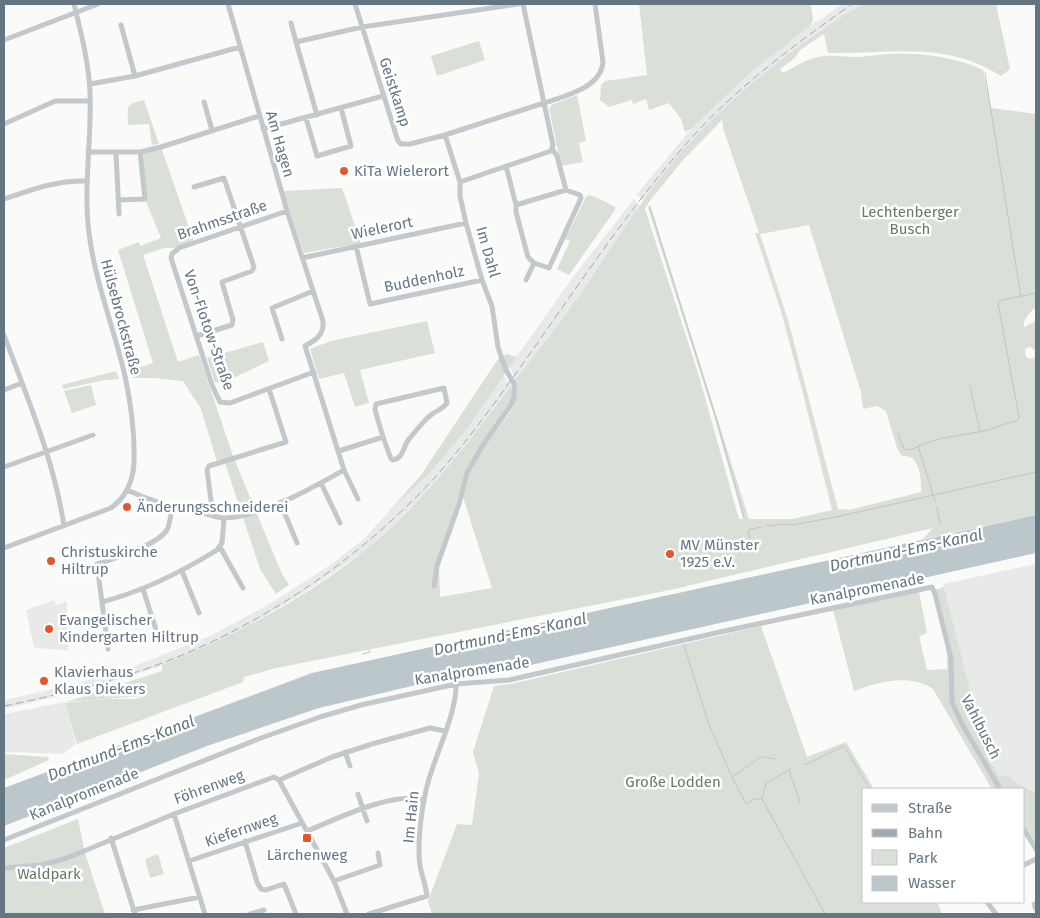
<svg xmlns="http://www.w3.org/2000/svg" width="1040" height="918" font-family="'Fira Sans',sans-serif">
  <rect width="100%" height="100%" fill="#fafaf8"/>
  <!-- built -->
  <path fill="#e8e9e9" d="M843,4H863L805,42L706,127L672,164L644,201L636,195L691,129L752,71L810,26Z
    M634,199L640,205L580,295L515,380L510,366L573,277Z
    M503,375L511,386L458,457L425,494L395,524L362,553L302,594L248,626L198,651L153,669L80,691L4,709V700L58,688L122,671L210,636L273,602L333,563L364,539L390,510L426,477Z
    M1036,564V793L1018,784L1008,775L1000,777L987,757L943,584Z
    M54,600L56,605L67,601L68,650L34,648L26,610Z
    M65,702L76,744L62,754L4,752V714Z"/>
  <!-- green -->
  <path fill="#dadfd7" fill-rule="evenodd" d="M639,4H811L813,20L810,26L752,71L691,129L685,132L681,119L669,103L649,110L646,99L633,104L632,100L609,107L600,100L601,85L605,81L647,75Z
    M863,4H996L1010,69L1001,76C946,40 890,54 828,53L824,34L800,50L795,58L780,69L783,73C794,67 805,60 817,57C831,54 845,57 859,57C871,56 882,54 893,54C924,53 955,57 983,70L991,108L1036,114V311L1034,308C1030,314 1022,319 1024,327L1034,322L1036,318V351L1030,347L1026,348L1025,353L1026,357L1031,359L1036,357V515L923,539L933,528L670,590L276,668L244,677L243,682L77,744L65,703L106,699H135L144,696L66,702L162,671V665C245,632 329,586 394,525C439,483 474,435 511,386L512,396L510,405L465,473L439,567L440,597L492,588L463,497L469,475L485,446L513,408L516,398L515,380C537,351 560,323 581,293C611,249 638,204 672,163C722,104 796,43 863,4ZM722,120L724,131L759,233H755L781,311L802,390L832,510L793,519H749L650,205L648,208L715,419L743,518V519H739L699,376L645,209L649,202L683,160ZM809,225L861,392L863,409L877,406L886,411L897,448L902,456C905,456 908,456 910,457C920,461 922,483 921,492L849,510L838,509L788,320L760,234Z
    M479,41L485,60L437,76L431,56Z
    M577,95L586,141L579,143L583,162L561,166L549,108L551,107V105Z
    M144,100L159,144L152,145L149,124L128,125C128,106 124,105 144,100Z
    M161,147L194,242L179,248H164L143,255L178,362L199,355L233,456L281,572L289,585L276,594L260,569L224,460L217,462L201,409L183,381L155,378H132V370L153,363L118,250L139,242L140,246L161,238L145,199L140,152Z
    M342,188L361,243L304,253L283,191Z
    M589,195L600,199L615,207V210L569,275L557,269L570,241L565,239L586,197Z
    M427,321L435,353L360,370L369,403L355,407L344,373L319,379L310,349L331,341Z
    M263,342L269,361L233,378L215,383L207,358Z
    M507,354L517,357L465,431L426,477L390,510L421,475L498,359Z
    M116,371L119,379L105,380L63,389L62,385Z
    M91,385L96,405L72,413L64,391Z
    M944,587L987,757L1000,777L1008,775L1018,784L1036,793V841L1033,843L1024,835V789H992L933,689C910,673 878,682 854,691L833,610L919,592L927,633L919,636L927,670L947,669C949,644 940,618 934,594L931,591Z
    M761,626L807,757L846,742L874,789H864V902H937L942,914H432L428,901L457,824L472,825L479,774L473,752L494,686L511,684Z
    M4,754L48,757L49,760L4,780Z
    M78,819L85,853L105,914H4V848Z
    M158,854L164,874L150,878L145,859Z"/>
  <!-- water -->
  <path fill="#bbc7cb" d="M1036,515V553L517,668L484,669L319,708L207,746L4,826V788L312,673Z"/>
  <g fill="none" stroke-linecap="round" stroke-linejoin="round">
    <!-- stream -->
    <path stroke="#bbc7cb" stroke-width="1" d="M985,73L1021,297
      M650,207L716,418L744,517
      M970,386L980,432
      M898,434L904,449L909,450L918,447
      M935,501L918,446L938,439L984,431L1018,420L1019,417L998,303L1002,300L1036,293
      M937,507L940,524
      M765,526L785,524L792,525L836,517L1036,472
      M752,549L748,530L761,527
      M684,645L709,725L732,777
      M363,654L370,652L369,650
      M761,757L732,777L746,804L755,799H762L766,783L791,769
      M764,757L774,759
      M804,764L809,763L844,746L870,789
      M789,770L800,802
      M762,799L825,914"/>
    <!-- minor -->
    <path stroke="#c3c8cc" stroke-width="5" d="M228,4L287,211L323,321C324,335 316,340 305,346L344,470L358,499
      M355,4L398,141L401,144H410L445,135L544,103L523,4
      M291,23L296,42
      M121,25L135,76
      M4,40L98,4
      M90,84L135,76L240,47
      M204,102L212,130
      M317,115L296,42L362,27L518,4
      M306,118L317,156L351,146L341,108
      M4,124L55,101H90
      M263,129L383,96
      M445,135L460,182
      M88,152H140L161,147L259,116
      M116,153L119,214
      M506,166L516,205L566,190L557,156L552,149
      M194,187L224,178L254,267L252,271L222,282L233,320L232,325L197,336
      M4,199C31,190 57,180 86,181
      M119,200L145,199L140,152
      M516,205V212L528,257L534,263L549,268L581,198L580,195L566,190
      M287,211L179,248L172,254L171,258L212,385L220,402L230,403L314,372
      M356,246L370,304L482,280
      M302,258L466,223
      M526,280L534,263
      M4,335C27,397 54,460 64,526
      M282,339L272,308L313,291
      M4,390L22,383
      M339,451L383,437L391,459L393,460C404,458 403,446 409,439C416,431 423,421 431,415C438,409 441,411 447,403L444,388L376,404L375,410L383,437
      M4,467L93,435
      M321,483L340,523
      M127,490C151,501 175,508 201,513C208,514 216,517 223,518C258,519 314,487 344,470
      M280,502L297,543
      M213,516L207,470L209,466L286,442L269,389
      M220,547L243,588
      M4,548L111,508C126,497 133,481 134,463C135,434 131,404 125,376C114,328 95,282 89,233C83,186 92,140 90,93C89,63 81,33 74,4
      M182,571L199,613
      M434,586L437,566L459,504L467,473L483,445L511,405L514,397V384L505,368L498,347L492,306L482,280L466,223L460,196V182L551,151L553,145L544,103C565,96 601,88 603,62L595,4
      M143,589L157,633
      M102,602C144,591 180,573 217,550L222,543L224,518
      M108,649L97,564C114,559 157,545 167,530C170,524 171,514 172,507
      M372,744L430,728L445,731
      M345,752L350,766
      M279,780L332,757L369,745
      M358,794L367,821
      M174,814L205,914
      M1024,830L1036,849
      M307,831C337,819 392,791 424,800
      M111,838L135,914
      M4,840L261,738L320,717L361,705L456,684L509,680L720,632L932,587L935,594L951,658L952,702L962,724L1000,789
      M245,841L257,882L261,889L266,890L284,884L296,914
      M189,861L302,823
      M1024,865L1036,859
      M4,868L42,865L67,858L174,814L274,777L279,780L334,881L347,914
      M334,881L380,865L378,853
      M987,902L996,914
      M1034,904L1036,909
      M133,910L200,897
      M250,914L264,910
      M369,914L427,896C426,886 422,876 420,866C417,844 421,812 426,790C433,759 457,714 456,684"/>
    <!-- rail -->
    <path stroke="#a2aab0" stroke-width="1" stroke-dasharray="8 4" stroke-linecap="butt" d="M4,706C72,692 141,675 205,645C284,608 356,558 418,495C454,459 484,418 514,376C568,301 619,222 679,152C729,93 790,48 852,4"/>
  </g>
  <!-- markers -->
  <g fill="#e4572e" stroke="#fff" stroke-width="2">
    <circle cx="344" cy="171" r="5"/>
    <circle cx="127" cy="507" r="5"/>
    <circle cx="670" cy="554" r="5"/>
    <circle cx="51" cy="561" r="5"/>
    <circle cx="49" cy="629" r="5"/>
    <circle cx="44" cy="681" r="5"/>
    <rect x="302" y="833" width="10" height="10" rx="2.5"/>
  </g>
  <g text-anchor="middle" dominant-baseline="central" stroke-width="5" stroke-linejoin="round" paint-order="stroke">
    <!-- street labels -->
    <g font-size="15" fill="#657683" stroke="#fff">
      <text transform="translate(395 92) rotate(72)">Geistkamp</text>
      <text transform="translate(280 144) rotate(74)">Am Hagen</text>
      <text transform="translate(222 220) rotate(-19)">Brahmsstraße</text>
      <text transform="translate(382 228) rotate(-12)">Wielerort</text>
      <text transform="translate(488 252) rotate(74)">Im Dahl</text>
      <text transform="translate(424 279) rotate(-12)">Buddenholz</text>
      <text transform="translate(121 317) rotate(75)">Hülsebrockstraße</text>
      <text transform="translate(209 330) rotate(71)">Von-Flotow-Straße</text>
      <text transform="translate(867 589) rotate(-11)">Kanalpromenade</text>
      <text transform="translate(472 671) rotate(-9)">Kanalpromenade</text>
      <text transform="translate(981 727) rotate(63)">Vahlbusch</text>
      <text transform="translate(209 787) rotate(-20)">Föhrenweg</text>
      <text transform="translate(84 794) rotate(-22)">Kanalpromenade</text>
      <text transform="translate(411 817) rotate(-84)">Im Hain</text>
      <text transform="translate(241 830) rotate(-19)">Kiefernweg</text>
    </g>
    <!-- poi labels -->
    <g font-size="15" fill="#657683" stroke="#fff" text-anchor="start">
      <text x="354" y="171">KiTa Wielerort</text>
      <text x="137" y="507">Änderungsschneiderei</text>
      <text x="680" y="545">MV Münster<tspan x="680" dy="17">1925 e.V.</tspan></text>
      <text x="61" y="552">Christuskirche<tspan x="61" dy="17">Hiltrup</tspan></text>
      <text x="59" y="620">Evangelischer<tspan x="59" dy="17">Kindergarten Hiltrup</tspan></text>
      <text x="54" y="672">Klavierhaus<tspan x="54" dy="17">Klaus Diekers</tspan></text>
      <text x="307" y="855" text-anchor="middle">Lärchenweg</text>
    </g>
    <!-- park labels -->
    <g font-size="15" fill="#687a64" stroke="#fff">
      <text x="910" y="212">Lechtenberger<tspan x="910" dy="17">Busch</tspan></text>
      <text x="673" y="782">Große Lodden</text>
      <text x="49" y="874">Waldpark</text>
    </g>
    <!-- water labels -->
    <g font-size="16" font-style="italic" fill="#60757c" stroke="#fff">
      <text transform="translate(906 550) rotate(-12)">Dortmund-Ems-Kanal</text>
      <text transform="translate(510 634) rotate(-12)">Dortmund-Ems-Kanal</text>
      <text transform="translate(121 748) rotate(-21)">Dortmund-Ems-Kanal</text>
    </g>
  </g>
  <!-- border -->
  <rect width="1040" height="918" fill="none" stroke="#657683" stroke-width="10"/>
  <!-- legend -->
  <rect x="862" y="788" width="162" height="115" fill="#ffffff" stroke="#c1c8cd"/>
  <rect x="872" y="804" width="25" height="8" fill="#c3c8cc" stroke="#c1c8cd"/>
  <text x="908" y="813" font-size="15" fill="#657683">Straße</text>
  <rect x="872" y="829" width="25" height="8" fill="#a2aab0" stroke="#c1c8cd"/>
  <text x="908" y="838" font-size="15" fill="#657683">Bahn</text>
  <rect x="872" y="850" width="25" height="15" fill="#dadfd7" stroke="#c1c8cd"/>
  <text x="908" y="863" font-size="15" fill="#657683">Park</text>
  <rect x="872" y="876" width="25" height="15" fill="#bbc7cb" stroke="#c1c8cd"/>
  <text x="908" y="888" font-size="15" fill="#657683">Wasser</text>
</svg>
